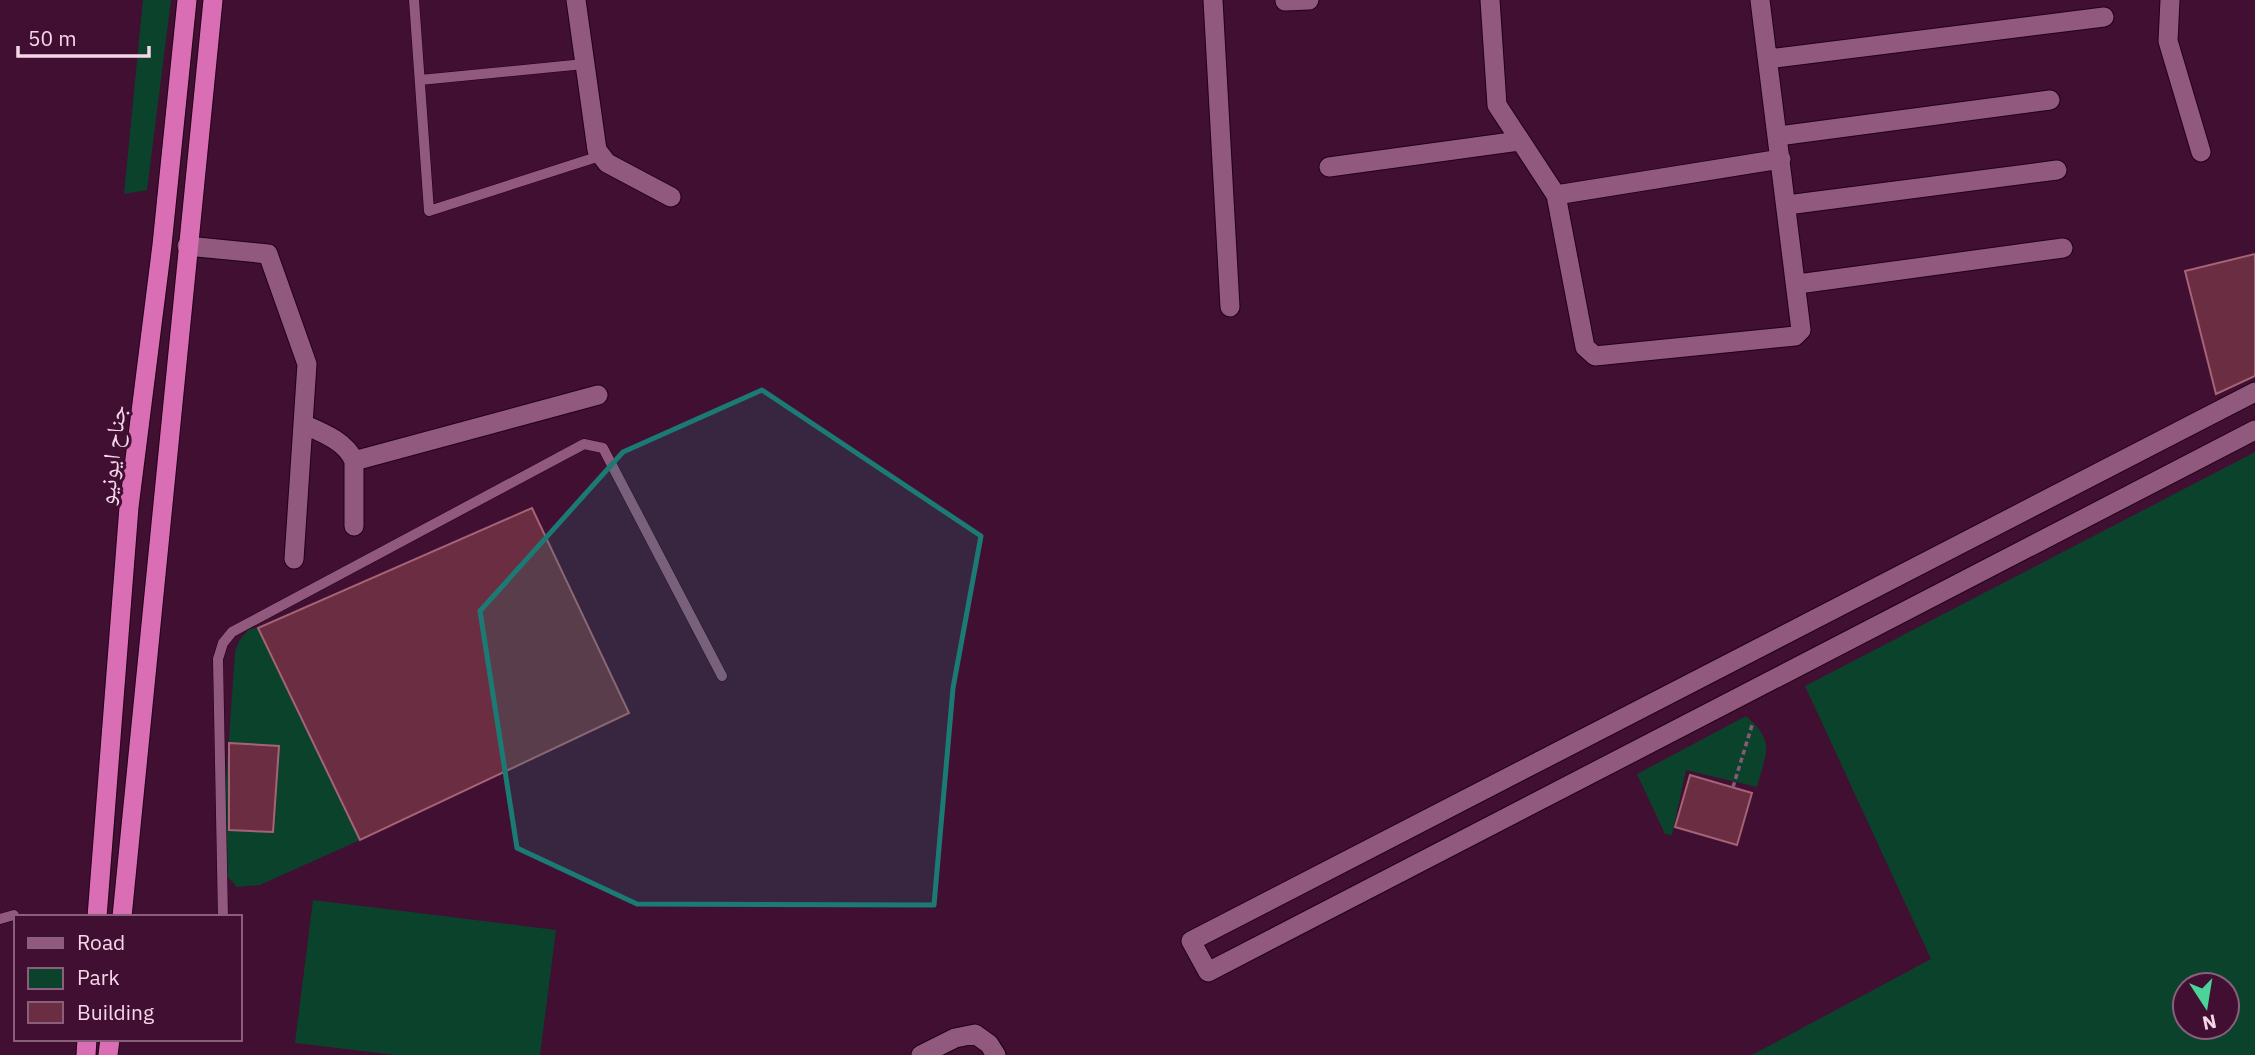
<svg xmlns="http://www.w3.org/2000/svg" width="2255" height="1055" font-family="'IBM Plex Sans','Noto Naskh Arabic',sans-serif">
  <rect width="100%" height="100%" fill="#400f32"/>
  <!-- green -->
  <path fill="#0b422c" fill-rule="evenodd" d="M143,0H171L147,190L124,194Z
    M2255,452V1055H1752L1931,959L1805,686ZM2185,985H2227V1027H2185Z
    M258,628L360,840L260,885L237,887L220,868L235,652L239,641L249,629Z
    M1746,716C1776,742 1766,752 1757,787L1686,770L1672,835L1665,834L1637,774Z
    M313,900L556,930L540,1055H396L295,1043Z"/>
  <!-- building -->
  <path fill="#6b2d41" stroke="#a56376" stroke-width="2" d="M2255,254V376L2216,394L2185,271Z
    M532,508L629,713L360,840L258,628Z
    M229,743L279,746L273,832L229,830Z
    M1690,775L1752,793L1737,845L1675,827Z"/>
  <g fill="none" stroke-linecap="round" stroke-linejoin="round">
    <!-- service casing -->
    <g stroke="#210017" stroke-width="11">
      <path id="service" d="M414,0L429,211L600,156
        M420,80L584,64
        M223,917L218,659L223,643L232,632L584,444L603,448L722,676
        M0,919L14,915"/>
    </g>
    <!-- minor casing -->
    <g stroke="#210017" stroke-width="21">
      <path id="minor" d="M576,0L597,150L607,163L671,197
        M1213,0L1230,307
        M1490,0L1497,105L1556,195L1585,347L1595,356L1795,336L1801,330L1760,0
        M2170,0L2168,41L2201,152
        M1285,1L1309,0
        M1768,59L2104,17
        M1778,136L2050,100
        M1329,167L1519,141
        M1556,195L1781,159
        M1787,205L2057,170
        M187,246L268,254L307,364L303,424C321,432 346,441 354,461L598,395
        M1798,284L2063,248
        M2255,392L1191,941L1208,972L2255,430
        M354,526V461
        M294,559L303,424
        M921,1055L955,1038L975,1034L989,1044L996,1055"/>
    </g>
    <!-- trunk casing -->
    <g stroke="#210017" stroke-width="21">
      <path id="trunk" d="M97,917L129,507L162,245L187,0
        M122,917L213,0
        M86,1055L87,1039
        M108,1055L110,1039"/>
    </g>
    <!-- path -->
    <path stroke="#845a77" stroke-width="3.5" stroke-dasharray="5 3.5" stroke-linecap="butt" d="M1733,787L1753,722"/>
    <!-- service -->
    <use href="#service" stroke="#91597d" stroke-width="10"/>
    <!-- minor -->
    <use href="#minor" stroke="#91597d" stroke-width="19"/>
    <!-- trunk -->
    <use href="#trunk" stroke="#d96eb5" stroke-width="19"/>
  </g>
  <!-- marked area -->
  <path fill="#1b7b74" fill-opacity="0.2" stroke="#1b7b74" stroke-width="5" stroke-linejoin="round" d="M762,390L981,536L953,688L934,905L637,904L517,848L480,611L623,452Z"/>
  <g text-anchor="middle" dominant-baseline="central" stroke-width="6" stroke-linejoin="round" paint-order="stroke">
    <!-- street labels -->
    <g font-size="24" fill="#f6d6e9" stroke="#400f32">
      <text transform="translate(111 455) rotate(-83)">جناح ایونیو</text>
    </g>
  </g>
  <!-- legend -->
  <rect x="14" y="915" width="228" height="126" fill="#400f32" stroke="#895f7b" stroke-width="2"/>
  <rect x="28" y="938" width="35" height="10" fill="#91597d" stroke="#895f7b" stroke-width="2"/>
  <text x="77" y="950" font-size="21" fill="#f6d6e9">Road</text>
  <rect x="28" y="968" width="35" height="21" fill="#0b422c" stroke="#895f7b" stroke-width="2"/>
  <text x="77" y="985" font-size="21" fill="#f6d6e9">Park</text>
  <rect x="28" y="1002" width="35" height="21" fill="#6b2d41" stroke="#895f7b" stroke-width="2"/>
  <text x="77" y="1020" font-size="21" fill="#f6d6e9">Building</text>
  <!-- north arrow -->
  <g transform="translate(2206 1006) rotate(168)"><circle r="33" fill="#400f32" stroke="#895f7b" stroke-width="2"/>
  <path d="M0-5L12 26L0 18L-12 26Z" fill="#4cd39a"/>
  <text y="-10" font-size="19" font-weight="bold" text-anchor="middle" fill="#f6d6e9">N</text>
  </g>
  <!-- scale -->
  <path d="M18 46v10h131v-10" fill="none" stroke="#f6d6e9" stroke-width="3.5"/>
  <text x="28" y="46" font-size="21" fill="#f6d6e9" stroke="#400f32" stroke-width="5" paint-order="stroke">50 m</text>
</svg>
